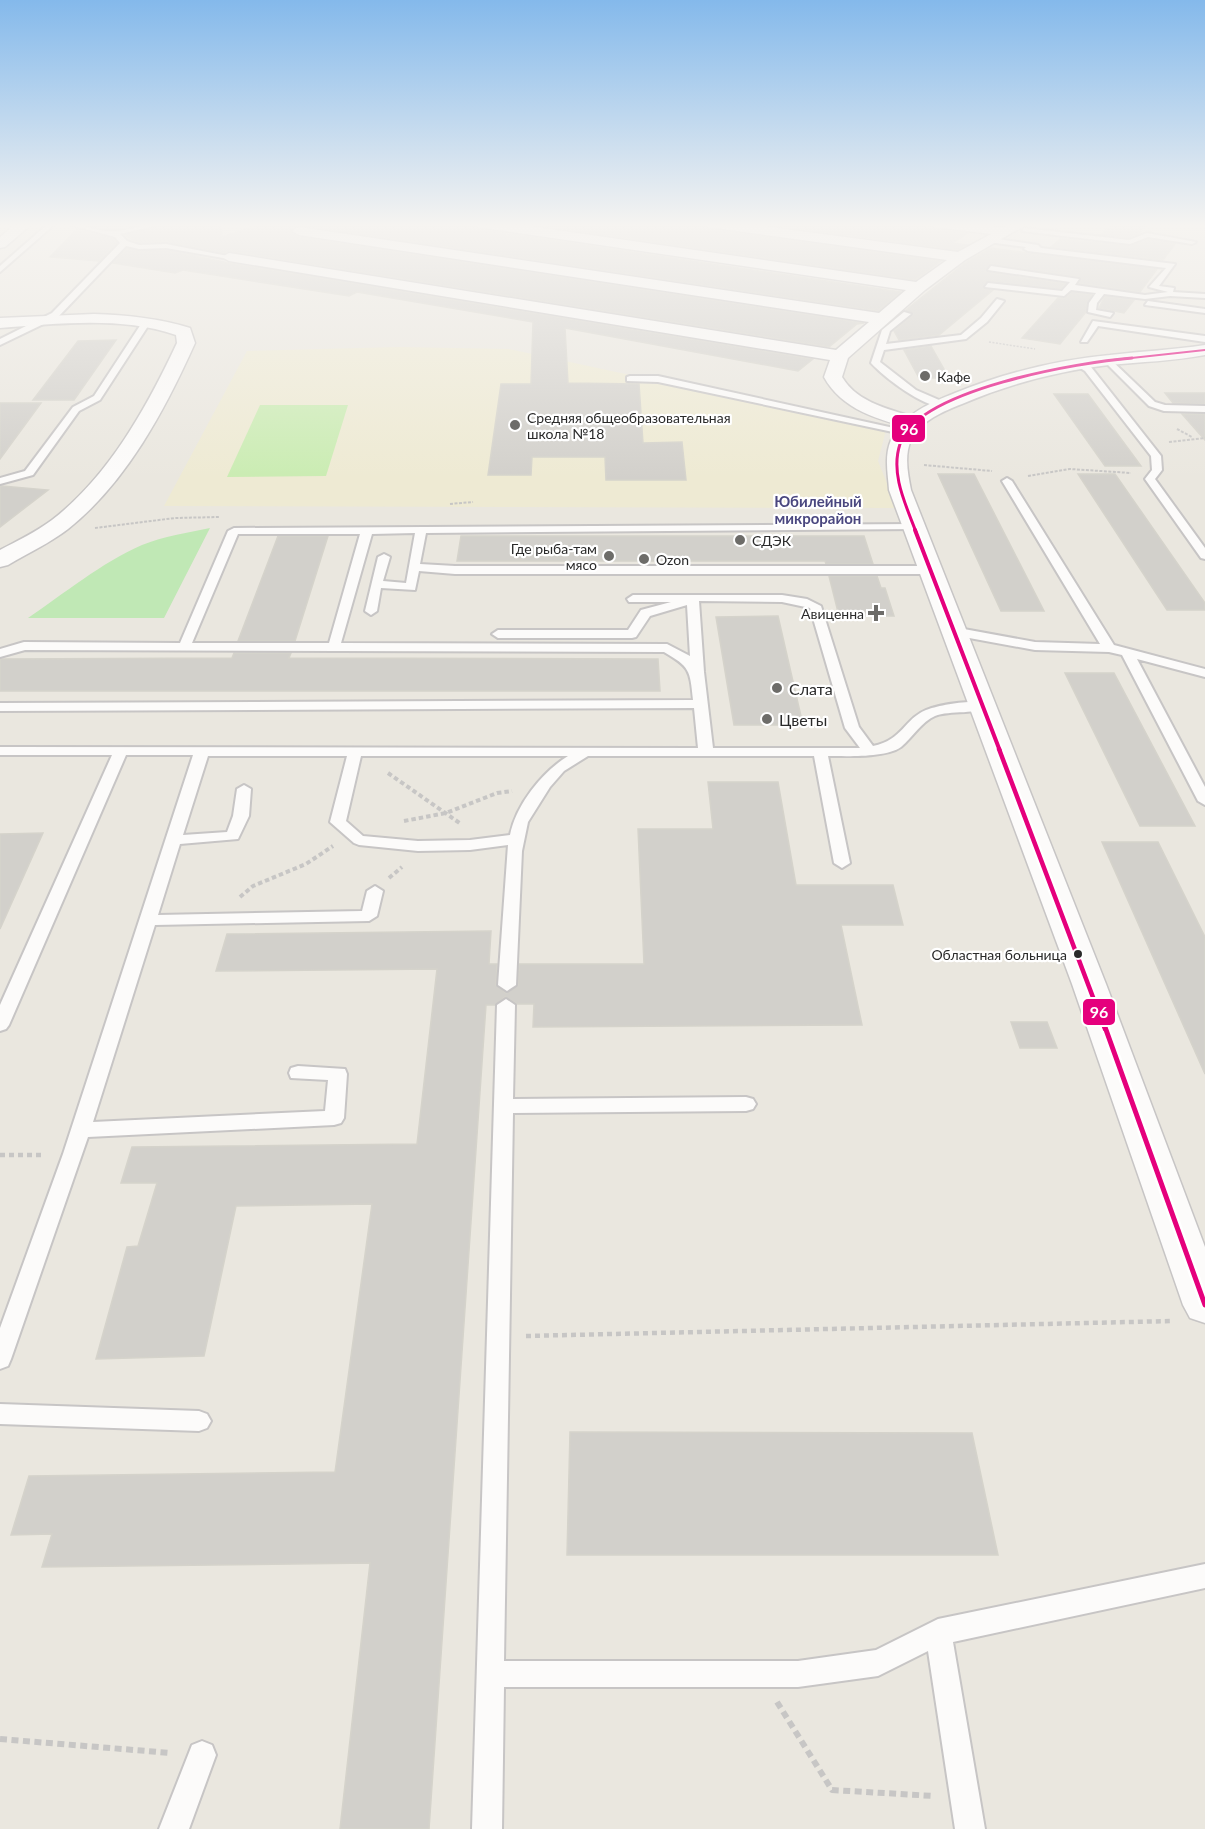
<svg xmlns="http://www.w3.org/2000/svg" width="1205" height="1829" font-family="Lato,sans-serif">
  <rect width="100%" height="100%" fill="#eae7df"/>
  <!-- education -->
  <path fill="#eeead3" d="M399,347L509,349L886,430L878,461L897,508L164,506L247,351Z"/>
  <!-- green -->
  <path fill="#c0e8b5" d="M210,528L164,618H28C65,593 101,563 142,545C164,536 187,533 210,528Z"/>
  <!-- pitch -->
  <path fill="#caecb2" d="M260,405H348L326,476L227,477Z"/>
  <!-- building -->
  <path fill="#d2d0cb" stroke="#d5d3cb" stroke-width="1.5" d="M83,223H146L109,229Z
    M168,223H221L222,237L264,223H469L477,229L505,233L506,236L510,234L901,292L878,311L299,225L290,230L299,237L864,323L857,324L829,347L229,251L224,253L166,242L139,243L124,235Z
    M534,223H699L708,229L941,261L915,280L532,224Z
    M758,223H908L968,233L953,243L967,245L958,250Z
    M1113,223H1148L1138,234L1129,238L1101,235Z
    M77,229L114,239L117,243L99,261L50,257Z
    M1060,239L1130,246L1148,239L1175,244L1163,260L1051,247Z
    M127,248L139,251L166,250L229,263L813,359L798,371L565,328L568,383L639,384L643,443L682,442L686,480H606L605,457H532L531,475H488L501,384H531L533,322L357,292L349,296L183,270L175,273L113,263Z
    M991,248L1028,253L1157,269L1140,292L1079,283V277L991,264L986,272L1066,284L1061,289L988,281L983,289L993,290L939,335L899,340L894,331L913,314L906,310L966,262Z
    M1072,292L1092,295L1087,303L1086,312L1060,344L1022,338L1058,298H1065Z
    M1105,296L1134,300L1124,313L1099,308Z
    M116,340L74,400H33L78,341Z
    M931,346L949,378H919L904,350Z
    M1165,393H1205V404L1173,403Z
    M1054,394H1088L1141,466H1105Z
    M0,403H41L0,459Z
    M1182,414H1205V440Z
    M938,474H974L1044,611H1001Z
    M1078,474H1115L1205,603V610H1167Z
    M0,486H2L48,490L0,527Z
    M278,536H328L295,641H238Z
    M461,536H864L873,564H826L825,561H457Z
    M829,576H877L881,588H885L894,616H839Z
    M778,616L803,725H734L716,617Z
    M234,653H291L289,658L658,659L660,691H0V659L232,658Z
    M1065,673H1114L1195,826H1140Z
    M708,782H778L796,885H893L903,925H841L862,1025L533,1027L534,1004H517L505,997L495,1005H486L429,1829H340L370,1563L42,1567L52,1534L11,1535L29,1476L335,1472L372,1204L236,1206L204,1356L96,1359L127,1247L138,1246L157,1183H121L132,1147L417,1144L437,969L216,971L227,934L491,931L489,964H497L496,985L506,993L518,985L519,964H644L638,829H713Z
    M43,833L0,929V834Z
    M1102,842H1158L1205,937V1074Z
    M1011,1022H1047L1057,1048H1020Z
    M570,1432L972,1433L998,1555H567Z"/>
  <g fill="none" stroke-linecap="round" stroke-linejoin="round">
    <!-- lane casing -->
    <g stroke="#c7c5c5" stroke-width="4">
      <path id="lane" d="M49,223H56L0,272V266Z
        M64,223C81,223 99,233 115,231C133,230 148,223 166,223L120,234L127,241L139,245L166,244L233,257L229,259L166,248L139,249L126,246L58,317L0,345V339L52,313L120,243L115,237Z
        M1024,228L1129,240L1147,233L1196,242L1192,244L1148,237L1130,244L1022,231Z
        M991,238L1038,245L1041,248L1175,264L1159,286L1174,288L1173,292L1205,294V298L1170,296L1145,299L1104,294L1097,303L1096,310L1113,313L1110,317L1088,312L1089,303L1096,293L1071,290L1064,296L985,287L988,283L1062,291L1070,282L988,270L991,266L1079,279L1075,285L1145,295L1168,292L1149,287L1166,268L1028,251L1024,249L1026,247L988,242Z
        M997,299L1004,301L987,322L966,339L884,350L880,362L916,390L946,403V407C925,409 885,378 871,363L882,330L904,312L911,314L890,331L886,344L961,335L981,318Z
        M1148,301L1205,309V313L1145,305Z
        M143,321L150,323L100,400L79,411L33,475L0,484V478L25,471L73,407L94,396Z
        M1093,321L1205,336V342L1098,326L1087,342H1081Z
        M1108,357L1155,402L1165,405L1205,406V412L1164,411L1149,406L1105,362L1104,360Z
        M1077,362H1083L1091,367L1161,456L1162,470L1155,479L1205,548V559L1201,558L1145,479L1152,470L1151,456L1085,371L1077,366Z
        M630,376H658L912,432L907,435L658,382L627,381V377Z
        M1007,478L1012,481L1114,645L1205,669V677L1137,659L1205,787V805L1198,801L1122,655L1109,652L1035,650L953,635L947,631L953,627L1035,642L1100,644L1002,481Z
        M914,524L918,525V529L426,533L420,564L455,566H930L936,570L930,574H455L419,571L415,590L381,588L377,611L371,615L365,611L378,557L384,554L390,557L383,581L406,583L415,533L372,534L341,643L667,644L690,656L687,605L650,616L636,637L632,638H498L492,634L498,630H628L641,610L671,602H629L627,599L633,595H782L807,599L821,606L859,727L873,746C903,740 904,719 926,710C938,705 980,697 989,706C980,715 949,710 935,716C922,721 912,738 901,747C886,758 847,756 828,756L850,863L842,868L834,863L814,756H588L564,771L550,787L528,822L522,851L516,985L507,991L498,985L508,845L470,850L418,851L359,845L354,843L330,822L347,756H208L183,835L227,832L233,816L237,789L244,785L251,789L249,816L238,839L180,844L158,915L362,911L367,891L375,886L383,891L377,916L369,921L155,925L93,1122L325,1111L328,1080L291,1078L289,1073L291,1068L298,1066L345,1069L347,1074L344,1118L341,1123L334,1125L88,1137L11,1359L8,1366L0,1369V1328L63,1154L193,755H126L9,1025L6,1029L0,1031V1005L112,755H0V747L698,748L694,708L0,711V703L693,700C690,670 690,667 664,652L25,650L0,657V649L24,642L180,643L228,531L234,528ZM238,534H360L329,643H192ZM699,601L782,602L810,608L845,728L860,748H713L704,672ZM361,756H568C542,772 516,805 510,835L470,840L418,841L363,836L346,821Z
        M506,999L515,1005L513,1099L746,1097L753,1099L756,1104L753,1109L746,1111L513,1113L504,1661H798L876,1650L938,1619L1205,1564V1588L953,1642L985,1829H955L928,1651L878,1676L798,1687H504L502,1829H472L497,1005Z
        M0,1404L199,1411L207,1414L211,1421L207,1428L199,1431L0,1424Z
        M202,1741L212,1745L216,1755L189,1829H159L192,1745Z"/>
    </g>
    <!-- street casing -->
    <g stroke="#c7c5c5" stroke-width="3">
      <path id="street" d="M17,223H33L5,247L0,248V237Z
        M471,223H508L916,282L947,260L708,227L701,223H740L958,252L991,234L935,227L928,223H968L1003,228L1011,223H1029L965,260L925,290L848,358L842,377C858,404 893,410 921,419L924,423L921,427L914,429C879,420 842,410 824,377L830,360L229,261L222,257L229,253L836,350L869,322L299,235L292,231L299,227L879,313L906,290L478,227Z
        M94,314C127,315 158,318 190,328L195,343C165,410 126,483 68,529C50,543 28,553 8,565L0,567V550C17,541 36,532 52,520C109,476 147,407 177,343L176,335C120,316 58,324 0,328V318Z"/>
    </g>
    <!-- secondary casing -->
    <g stroke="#c7c5c5" stroke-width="3">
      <path id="secondary" d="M1205,345V355C1173,361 1141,362 1109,365C1058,371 1009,384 962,404C944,411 920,421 911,440C904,456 908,474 911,490L1106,984L1205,1247V1323L1190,1318L1183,1305L1072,984L889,490C888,474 884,456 891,440C903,414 930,403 955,393C1004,373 1057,360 1110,355C1142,351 1173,350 1205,345Z"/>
    </g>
    <!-- path-far4 -->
    <path stroke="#c7c6c5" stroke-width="1.5" stroke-dasharray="2 1.5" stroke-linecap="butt" d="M989,342L1035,349"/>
    <!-- path-far3 -->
    <path stroke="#c7c6c5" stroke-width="2" stroke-dasharray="3 1.5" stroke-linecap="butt" d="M1177,429L1192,437
      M1169,442L1205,438
      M924,465L992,471
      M1028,476L1070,469L1131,473
      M450,504L473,502
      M95,528L175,518L219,517"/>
    <!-- path-far2 -->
    <path stroke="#c7c6c5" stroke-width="4" stroke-dasharray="4.5 3" stroke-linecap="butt" d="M388,773L461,824
      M404,821L446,813L497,793L512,791
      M389,878L402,867
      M240,897L253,886L306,864L333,846"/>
    <!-- path-far1 -->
    <path stroke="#c7c6c5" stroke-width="4.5" stroke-dasharray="5 4" stroke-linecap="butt" d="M0,1155H45
      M526,1336L1173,1321"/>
    <!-- path -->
    <path stroke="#c7c6c5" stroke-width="6" stroke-dasharray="7 4.5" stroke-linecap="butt" d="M777,1702L832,1790L934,1796
      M0,1739L171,1753"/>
    <!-- lane -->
    <use href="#lane" fill="#fcfbfa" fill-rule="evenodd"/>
    <!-- street -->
    <use href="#street" fill="#fcfbfa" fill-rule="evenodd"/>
    <!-- secondary -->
    <use href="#secondary" fill="#fcfbfa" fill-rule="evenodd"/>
    <!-- bus-1-far4 casing -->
    <g stroke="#fff" stroke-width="4.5">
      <path id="bus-1-far4" d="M1113,360L1205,350"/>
    </g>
    <!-- bus-1-far3 casing -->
    <g stroke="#fff" stroke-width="6">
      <path id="bus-1-far3" d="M916,532C906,505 890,474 900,444C917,389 1081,362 1132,358"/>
    </g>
    <!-- bus-1-far2 casing -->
    <g stroke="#fff" stroke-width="8">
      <path id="bus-1-far2" d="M915,530L1000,751"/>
    </g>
    <!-- bus-1-far1 casing -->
    <g stroke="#fff" stroke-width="9">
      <path id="bus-1-far1" d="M999,749L1105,1029"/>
    </g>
    <!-- bus-1 casing -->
    <g stroke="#fff" stroke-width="10">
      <path id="bus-1" d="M1105,1027L1205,1305"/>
    </g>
    <!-- bus-1-far4 -->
    <use href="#bus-1-far4" stroke="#e5007d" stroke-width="2"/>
    <!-- bus-1-far3 -->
    <use href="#bus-1-far3" stroke="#e5007d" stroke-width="3"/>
    <!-- bus-1-far2 -->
    <use href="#bus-1-far2" stroke="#e5007d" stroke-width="4"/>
    <!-- bus-1-far1 -->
    <use href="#bus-1-far1" stroke="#e5007d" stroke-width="4.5"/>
    <!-- bus-1 -->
    <use href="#bus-1" stroke="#e5007d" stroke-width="5"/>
  </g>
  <!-- sky -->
  <linearGradient id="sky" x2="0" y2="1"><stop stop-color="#84b9eb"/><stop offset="0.47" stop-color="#f6f4f1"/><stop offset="1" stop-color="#f6f4f1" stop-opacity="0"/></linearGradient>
  <rect width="1205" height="479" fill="url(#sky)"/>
  <!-- markers -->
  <g fill="#6d6c69" stroke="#fff" stroke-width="2">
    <circle cx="925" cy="376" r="6"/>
    <circle cx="515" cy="425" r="6"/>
    <circle cx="740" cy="540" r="6"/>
    <circle cx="609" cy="556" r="6"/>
    <circle cx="644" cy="559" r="6"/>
    <path d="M873 604h6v6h6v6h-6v6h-6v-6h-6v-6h6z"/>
    <circle cx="777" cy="688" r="6"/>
    <circle cx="767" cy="719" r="6"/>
  </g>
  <circle fill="#2a2a2a" stroke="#fff" stroke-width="2" cx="1078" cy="954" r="5"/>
  <g text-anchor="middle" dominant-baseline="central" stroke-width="4.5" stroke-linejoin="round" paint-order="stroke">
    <!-- far-poi labels -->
    <g font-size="14" fill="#2a2a2a" stroke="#fff" text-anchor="start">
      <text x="937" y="376">Кафе</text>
      <text x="527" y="417">Средняя общеобразовательная<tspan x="527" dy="16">школа №18</tspan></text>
      <text x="752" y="540">СДЭК</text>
      <text x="597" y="548" text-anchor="end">Где рыба-там<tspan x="597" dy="16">мясо</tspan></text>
      <text x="656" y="559">Ozon</text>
      <text x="864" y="613" text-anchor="end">Авиценна</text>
    </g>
    <!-- bus labels -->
    <g font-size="14" fill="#2a2a2a" stroke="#fff" text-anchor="end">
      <text x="1067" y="954">Областная больница</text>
    </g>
    <!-- far-neighbourhood labels -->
    <g font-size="15" font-weight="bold" fill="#4a477f" stroke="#fff">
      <text x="818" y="501">Юбилейный<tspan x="818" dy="17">микрорайон</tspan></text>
    </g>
    <!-- poi labels -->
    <g font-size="16" fill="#2a2a2a" stroke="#fff" text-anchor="start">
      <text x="789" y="688">Слата</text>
      <text x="779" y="719">Цветы</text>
    </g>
  </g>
  <g stroke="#fff" stroke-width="2">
    <rect x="891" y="414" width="35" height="29" rx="6" fill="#e5007d"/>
    <rect x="1082" y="998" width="34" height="28" rx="6" fill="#e5007d"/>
  </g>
  <g font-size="16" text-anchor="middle" font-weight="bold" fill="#fff">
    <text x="909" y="435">96</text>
    <text x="1099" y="1018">96</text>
  </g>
</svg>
